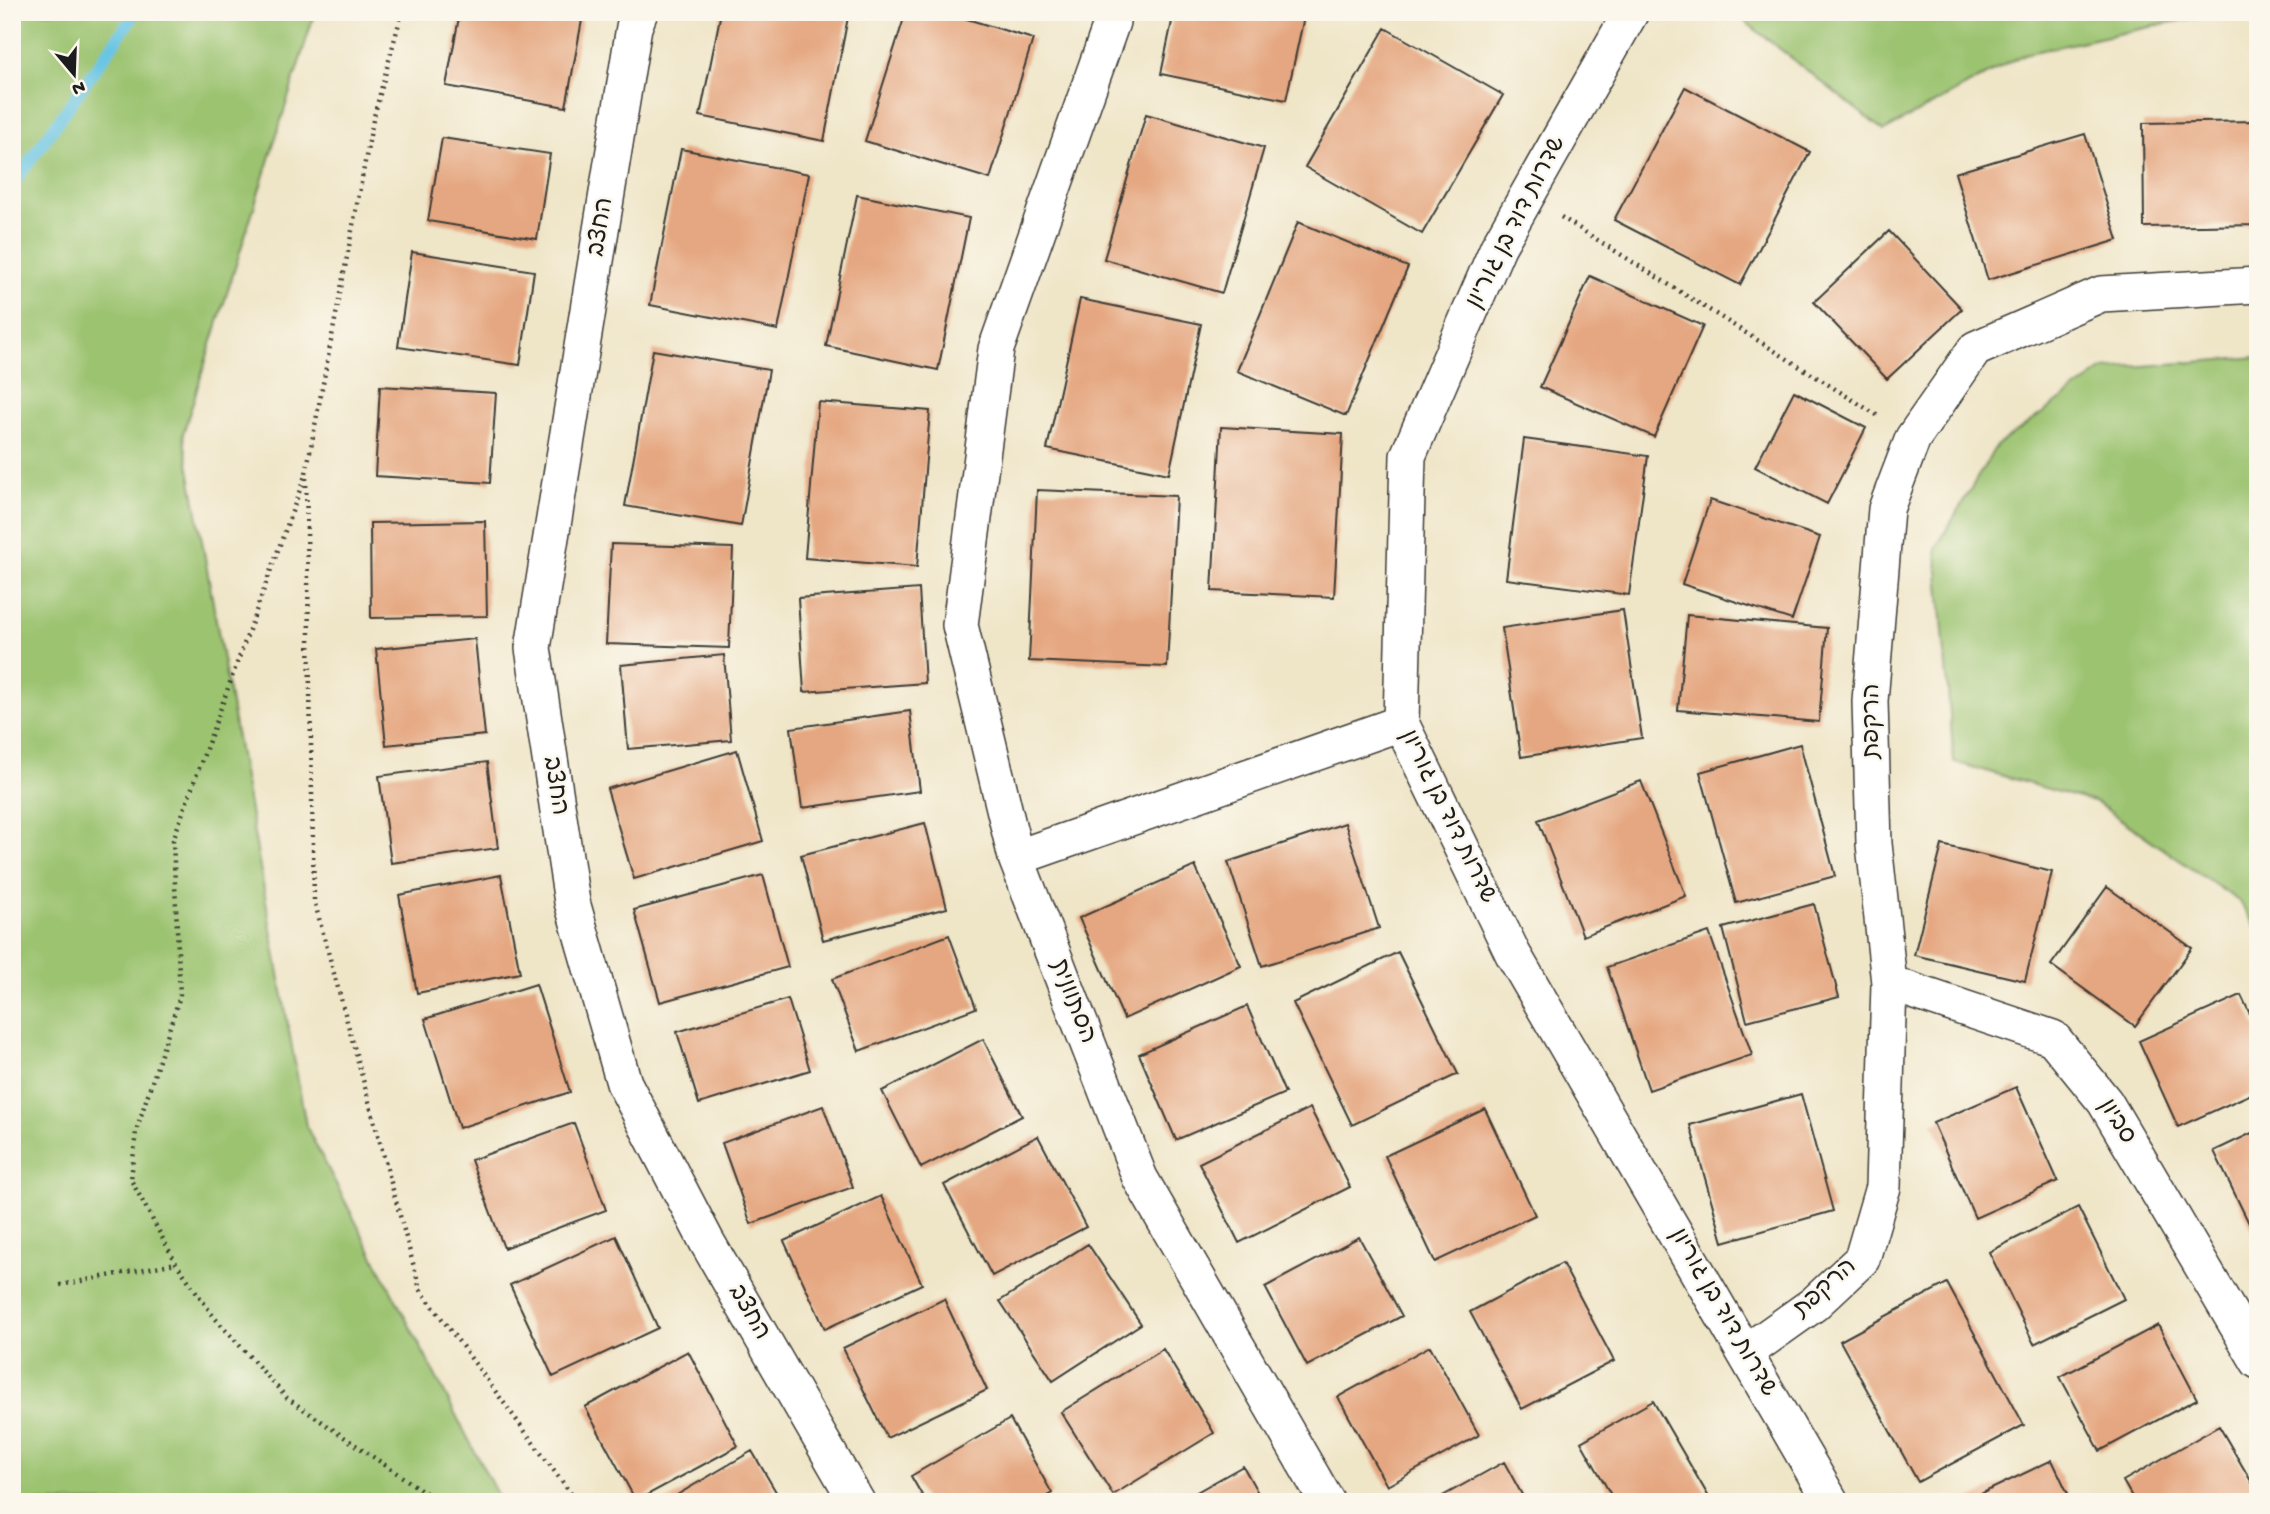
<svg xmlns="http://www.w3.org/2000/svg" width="2270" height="1514" font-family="'Gochi Hand','Playpen Sans Hebrew',sans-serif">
  <rect width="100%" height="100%" fill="#fbf7ec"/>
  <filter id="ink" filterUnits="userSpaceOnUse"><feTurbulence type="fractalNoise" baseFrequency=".0143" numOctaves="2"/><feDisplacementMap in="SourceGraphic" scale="14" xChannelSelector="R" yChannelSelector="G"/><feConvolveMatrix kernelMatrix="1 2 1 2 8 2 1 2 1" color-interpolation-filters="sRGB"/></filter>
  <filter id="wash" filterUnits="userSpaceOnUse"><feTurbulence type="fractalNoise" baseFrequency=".00686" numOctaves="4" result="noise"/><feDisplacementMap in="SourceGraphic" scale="28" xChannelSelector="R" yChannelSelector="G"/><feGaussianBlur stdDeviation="1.57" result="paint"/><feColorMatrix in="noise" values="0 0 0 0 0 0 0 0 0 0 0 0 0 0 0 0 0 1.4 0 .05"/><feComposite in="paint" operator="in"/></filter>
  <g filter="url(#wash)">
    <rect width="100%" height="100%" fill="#efe5c7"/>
    <!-- green -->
    <path fill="#9bc36f" stroke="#5c7046" stroke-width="2" d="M12,12H315L183,434L306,1126L501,1502H12Z
      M1733,12H2258V18L2215,13L2024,54L1884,131Z
      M2258,357V931L2240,902L2097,803L1954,762L1936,548L1996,446L2104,369Z"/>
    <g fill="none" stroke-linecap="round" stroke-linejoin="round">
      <!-- stream -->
      <path stroke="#66c4e4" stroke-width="12" d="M12,186L136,12"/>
    </g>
    <g id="blocks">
      <!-- building -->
      <path fill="#e5a781" d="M460,12H538L582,20L566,107L446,86Z
        M721,12H849L824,141L700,116Z
        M906,12H944L1033,39L990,179L865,141Z
        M1174,12H1305L1286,100L1161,74Z
        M1385,28L1503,95L1422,234L1305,167Z
        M1685,87L1810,152L1740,285L1614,220Z
        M1146,114L1264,148L1222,293L1104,259Z
        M2258,121V225L2144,227L2143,123Z
        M2085,134L2118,240L1988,280L1955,173Z
        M442,138L550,154L537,239L428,221Z
        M681,149L809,174L778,330L650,305Z
        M857,195L969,218L938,370L826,346Z
        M1298,222L1408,267L1346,416L1237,371Z
        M1889,231L1962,309L1887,379L1814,302Z
        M412,252L534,271L520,365L398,347Z
        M1590,276L1703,326L1654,437L1540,387Z
        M1080,299L1201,324L1169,474L1047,449Z
        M653,350L769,370L741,526L625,506Z
        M380,386L496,393L490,483L375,476Z
        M1794,391L1866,428L1827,504L1755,467Z
        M818,402L930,411L917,567L805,558Z
        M1221,427L1343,434L1334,597L1212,591Z
        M1524,439L1648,456L1629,595L1506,579Z
        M1037,490L1176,496L1167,667L1029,661Z
        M1710,500L1820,537L1792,620L1682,584Z
        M485,521L487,616L371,618L370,523Z
        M611,544L733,548L729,648L606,644Z
        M919,589L925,683L804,692L798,598Z
        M1623,610L1642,738L1521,757L1502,628Z
        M1687,615L1827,628L1819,722L1678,710Z
        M475,639L485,735L386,745L376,649Z
        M724,655L731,740L628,749L621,665Z
        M910,711L920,791L802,808L791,728Z
        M1800,744L1835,876L1736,903L1700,772Z
        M737,750L763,841L634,879L607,789Z
        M487,762L498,848L391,863L379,776Z
        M1641,781L1686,896L1583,936L1538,820Z
        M925,823L947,908L823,940L801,855Z
        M1345,823L1379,928L1262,966L1228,862Z
        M1942,845L2052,872L2025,981L1914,955Z
        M1195,866L1241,966L1124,1019L1079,918Z
        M501,875L520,973L417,993L399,895Z
        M763,875L788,967L660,1002L634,910Z
        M2107,887L2192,948L2135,1026L2051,965Z
        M1814,904L1839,997L1747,1021L1723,928Z
        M1709,932L1752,1055L1649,1090L1607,967Z
        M949,935L976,1008L859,1051L832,979Z
        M1398,952L1458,1074L1352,1125L1293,1003Z
        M536,984L570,1092L459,1128L425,1019Z
        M2241,995L2258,1031V1091L2178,1127L2139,1041Z
        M788,999L810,1070L699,1104L677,1032Z
        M1247,1006L1285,1093L1176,1140L1139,1054Z
        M983,1039L1022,1116L921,1168L882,1091Z
        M2016,1087L2058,1181L1975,1218L1933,1123Z
        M1801,1094L1833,1211L1723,1242L1690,1125Z
        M823,1106L853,1187L751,1224L722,1143Z
        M1310,1108L1350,1187L1239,1243L1199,1163Z
        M1485,1109L1535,1215L1435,1262L1385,1156Z
        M574,1123L606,1210L504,1248L471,1160Z
        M2258,1130V1242L2214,1151Z
        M1038,1136L1086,1227L992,1276L944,1185Z
        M881,1196L922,1284L825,1329L784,1241Z
        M2078,1207L2124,1299L2034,1344L1989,1252Z
        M616,1236L658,1328L553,1377L510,1285Z
        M1359,1237L1402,1316L1307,1366L1265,1287Z
        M1088,1244L1141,1324L1053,1381L1000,1301Z
        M1562,1263L1614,1361L1522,1409L1470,1312Z
        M1947,1283L2024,1425L1918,1482L1840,1341Z
        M944,1299L987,1390L887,1438L843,1348Z
        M2158,1325L2197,1399L2100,1451L2060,1377Z
        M1430,1346L1479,1435L1387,1486L1338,1397Z
        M1163,1349L1214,1433L1113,1495L1061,1412Z
        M688,1351L738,1446L636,1501L585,1407Z
        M1653,1401L1710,1499L1705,1502H1615L1581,1442Z
        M1010,1419L1052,1493L1036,1502H926L911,1476Z
        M2219,1426L2258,1493L2243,1502H2135L2123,1481Z
        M752,1451L782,1502H665Z
        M2052,1460L2072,1502H1964Z
        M1504,1462L1526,1502H1432Z
        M1243,1466L1263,1502H1179Z"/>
    </g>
  </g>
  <g filter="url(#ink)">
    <use href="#blocks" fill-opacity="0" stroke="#3c3a36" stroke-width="2"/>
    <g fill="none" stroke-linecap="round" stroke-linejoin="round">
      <!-- minor casing -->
      <g stroke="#3c3a36" stroke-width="38">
        <path id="minor" d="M640,12L634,27L533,648L572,902L624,1083L707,1242L857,1502
          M1631,12L1498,247L1408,456L1401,723L1513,954L1831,1502
          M1016,858L960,625L996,349L1112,22V12
          M1889,983L2053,1038L2105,1102L2258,1361
          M1745,1353L1814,1304L1862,1259L1883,1187L1889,983L1874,844L1870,701L1886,509L1913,438L1975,349L2101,294L2258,285
          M1327,1502L1140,1178L1016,858L1401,723"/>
      </g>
      <!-- path -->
      <path stroke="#3c3a36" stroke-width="4.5" stroke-dasharray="2 5" stroke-linecap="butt" d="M402,12L373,120L306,473L173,840L180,996L136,1131L131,1180L176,1263L214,1317L287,1398L439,1502
        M1561,217L1880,417
        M306,478L314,900L420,1289L577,1502
        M60,1285L176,1263"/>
      <!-- minor -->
      <use href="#minor" stroke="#fff" stroke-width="35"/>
    </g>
  </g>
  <g text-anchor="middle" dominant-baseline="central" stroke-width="5" stroke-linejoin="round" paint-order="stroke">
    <!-- street labels -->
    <g font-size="24" fill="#1c1c1c" stroke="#fbf7ec">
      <text transform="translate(1517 223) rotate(-63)">שדרות דוד בן גוריון</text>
      <text transform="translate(602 227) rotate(-81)">החצב</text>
      <text transform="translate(1873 721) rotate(-90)">הרקפת</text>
      <text transform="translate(554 786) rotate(81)">החצב</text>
      <text transform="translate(1447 817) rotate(64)">שדרות דוד בן גוריון</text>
      <text transform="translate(1072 1002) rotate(69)">הסתוונית</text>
      <text transform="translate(2116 1122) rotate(58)">סביון</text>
      <text transform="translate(1826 1289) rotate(-42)">הרקפת</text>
      <text transform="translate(748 1313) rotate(60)">החצב</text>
      <text transform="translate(1722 1313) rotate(60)">שדרות דוד בן גוריון</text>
    </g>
  </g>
  <!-- margin -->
  <rect width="2270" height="1514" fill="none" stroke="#fbf7ec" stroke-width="42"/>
  <!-- north arrow -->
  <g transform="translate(74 74) rotate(161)" stroke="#fbf7ec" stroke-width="5" paint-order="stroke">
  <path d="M0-5L12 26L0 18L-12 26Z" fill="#1c1c1c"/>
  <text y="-10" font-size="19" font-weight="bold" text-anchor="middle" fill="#1c1c1c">N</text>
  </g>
</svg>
